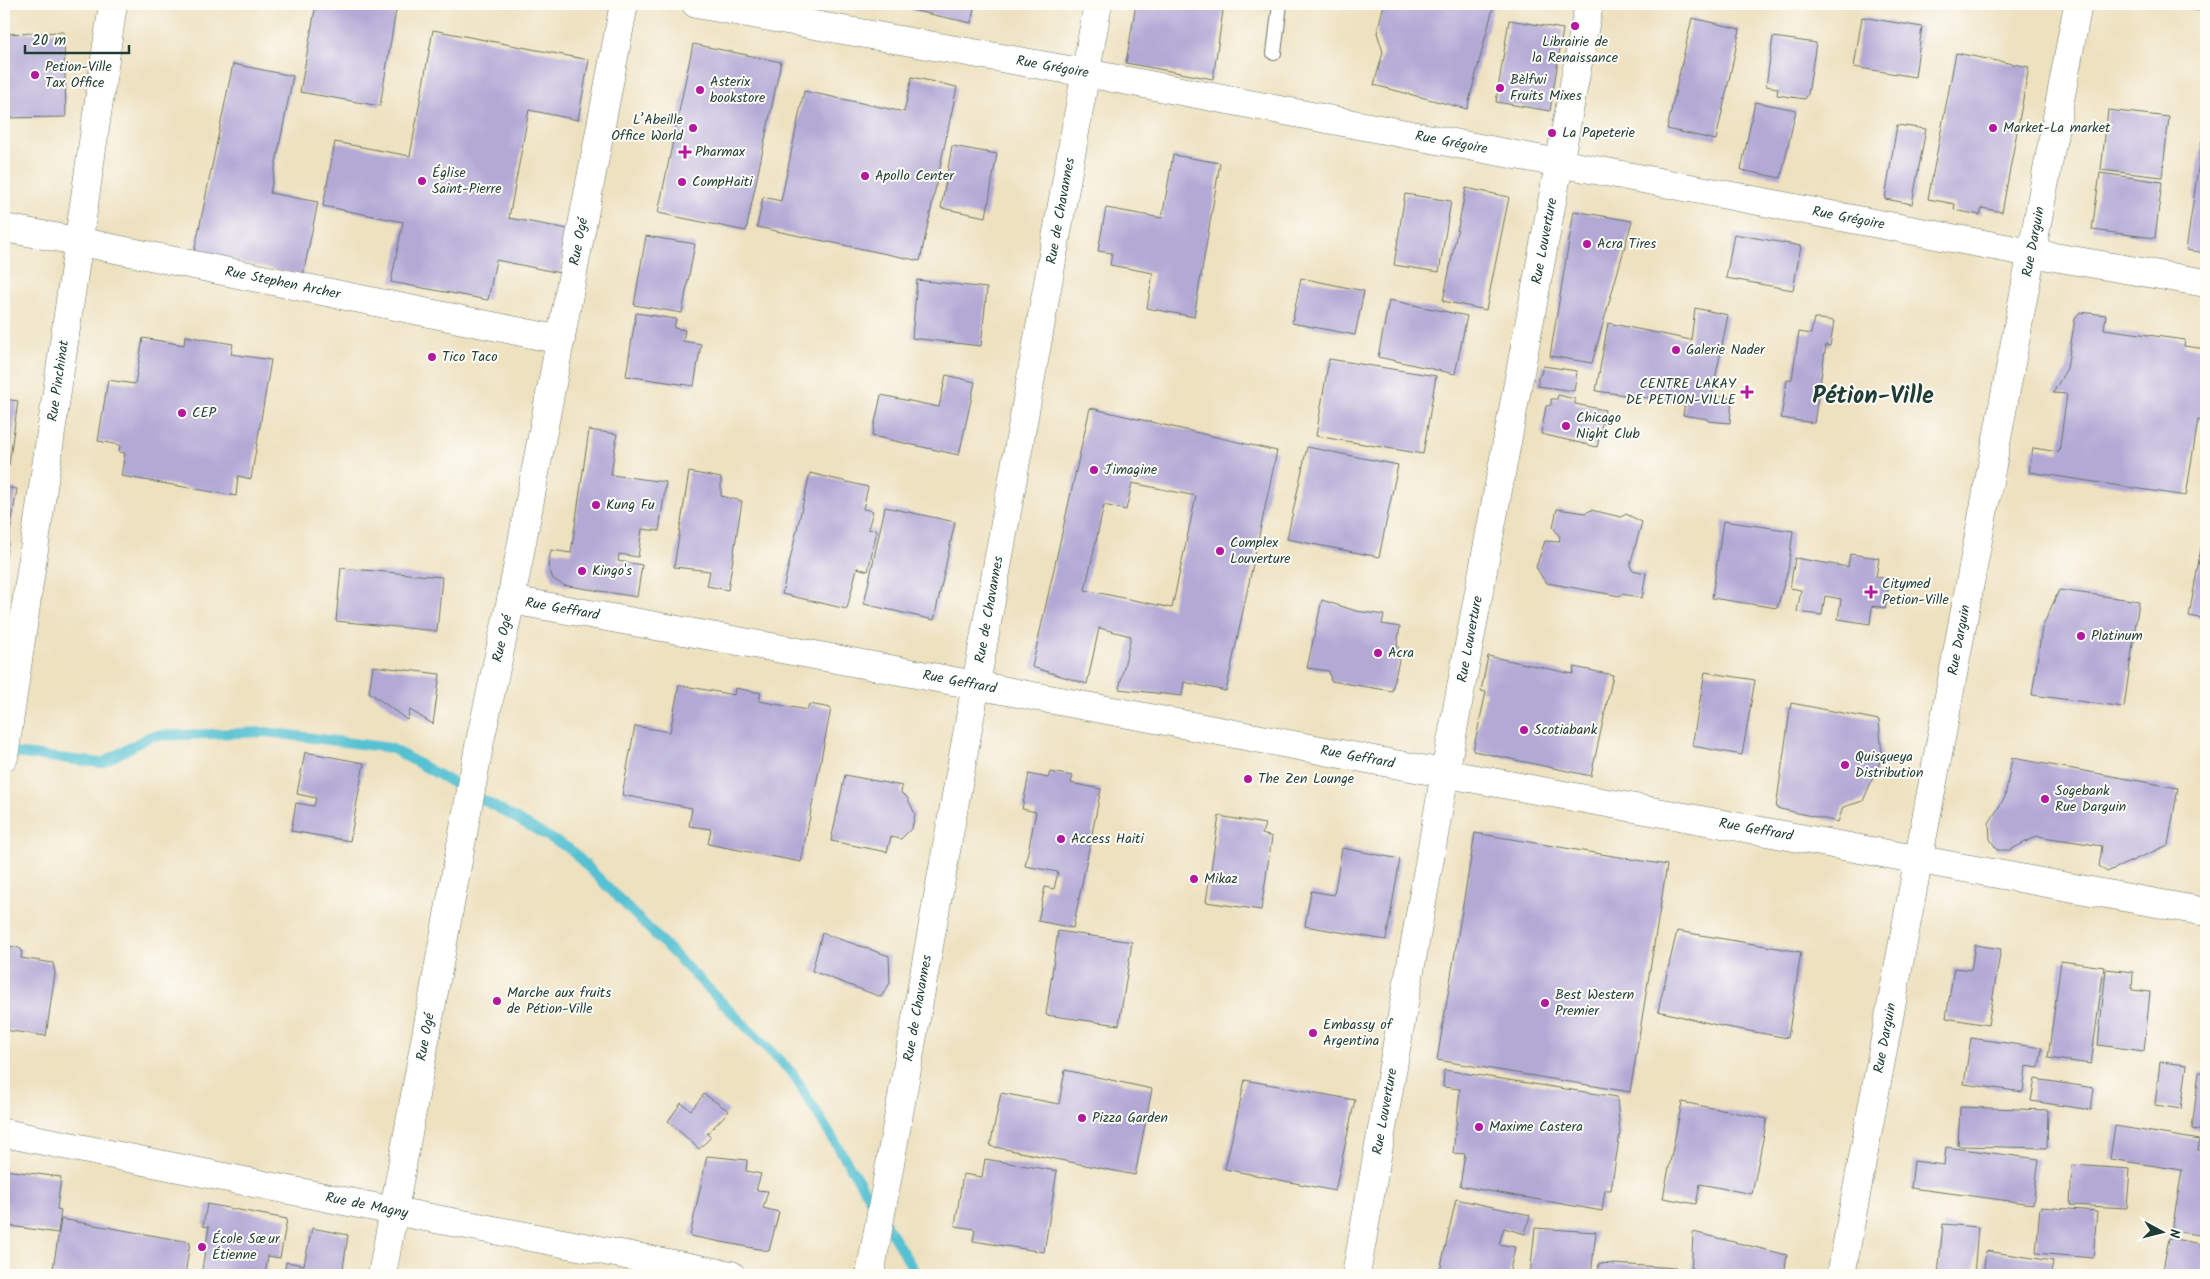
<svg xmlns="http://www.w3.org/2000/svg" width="2210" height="1279" font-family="Kalam,sans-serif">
  <rect width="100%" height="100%" fill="#fdfcf7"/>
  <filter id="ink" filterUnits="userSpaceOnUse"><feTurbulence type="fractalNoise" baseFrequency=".02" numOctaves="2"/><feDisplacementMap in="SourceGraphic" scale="10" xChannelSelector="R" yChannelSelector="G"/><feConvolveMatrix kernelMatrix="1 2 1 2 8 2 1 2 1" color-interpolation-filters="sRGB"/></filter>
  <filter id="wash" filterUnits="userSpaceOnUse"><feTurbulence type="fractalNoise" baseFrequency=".0096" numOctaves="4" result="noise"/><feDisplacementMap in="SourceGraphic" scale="20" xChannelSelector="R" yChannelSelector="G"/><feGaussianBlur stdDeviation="1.12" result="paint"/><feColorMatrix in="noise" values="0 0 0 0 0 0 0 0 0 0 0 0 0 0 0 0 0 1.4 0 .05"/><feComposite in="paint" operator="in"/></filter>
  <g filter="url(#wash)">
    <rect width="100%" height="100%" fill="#eee1c0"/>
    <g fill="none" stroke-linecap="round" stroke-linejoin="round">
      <!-- stream -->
      <path stroke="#57c1d2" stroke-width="10" d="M5,752L102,763L151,736L266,732L391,748L570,849L793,1074L876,1209
        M885,1223L917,1275"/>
    </g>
    <g id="blocks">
      <!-- building -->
      <path fill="#b2a9d5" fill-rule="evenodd" d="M316,4H397L380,106L300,92Z
        M855,4H875L874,8Z
        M913,4H975L971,23L911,10Z
        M1136,4H1224L1213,79L1126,63Z
        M1384,4H1494L1467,109L1374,85L1383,52L1377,33Z
        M2180,4H2206V12L2180,7Z
        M1862,17L1922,27L1915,77L1854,67Z
        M1692,18L1740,29L1716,140L1667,129Z
        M1509,20L1563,29L1550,111L1496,102Z
        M433,30L589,60L578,120L529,110L509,218L568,229L560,273L496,260L488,300L391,282L403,222L323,206L335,142L410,156Z
        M64,32L66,117L4,118V34Z
        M1773,37L1816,43L1808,94L1805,99L1777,95L1778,88L1766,86Z
        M693,44L781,62L746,231L658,213Z
        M1956,53L2029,67L2002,212L1982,208L1980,215L1954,210L1955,204L1928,199Z
        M233,64L293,76L270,193L318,202L303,275L194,253Z
        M912,77L957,87L920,261L757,227L763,197L781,201L804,91L904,112Z
        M1755,102L1796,110L1781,178L1741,170Z
        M2108,110L2169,117L2162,177L2101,170Z
        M1897,125L1926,129L1912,204L1885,199Z
        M2203,135L2206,136V253L2186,250Z
        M952,146L997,154L986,217L941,208Z
        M1173,155L1220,163L1194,317L1147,308L1153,273L1110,265L1112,253L1098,251L1106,208L1162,218Z
        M2100,173L2162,182L2155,238L2092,230Z
        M1466,188L1509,197L1486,310L1443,301Z
        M1405,194L1451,201L1439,272L1394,265Z
        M1574,211L1632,221L1592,363L1550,356Z
        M1734,234L1801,246L1793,290L1726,278Z
        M646,236L695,244L682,313L634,305Z
        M1301,278L1364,291L1355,335L1292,323Z
        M917,280L987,288L981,346L912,338Z
        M1389,300L1467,316L1455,374L1378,357Z
        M1695,308L1728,315L1712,395L1732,398L1730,423L1708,421L1707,419L1683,415L1685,403L1596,391L1608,323L1691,340Z
        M2080,312L2106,315L2104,329L2185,340L2184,346L2206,349L2201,402L2206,403L2203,421L2198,420L2186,496L2029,472L2033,448L2059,452L2067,394L2053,393L2067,368L2075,318Z
        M636,313L676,319L674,328L685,330L683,341L701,344L694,386L626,376Z
        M1814,318L1834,321L1830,346L1826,345L1814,423L1781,418L1787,380L1792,379L1799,332L1811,334Z
        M185,336L233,344L231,354L271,360L251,479L238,476L236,496L121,476L125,453L119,452L120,445L98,441L108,380L135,384L143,338L184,345Z
        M1329,359L1436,376L1423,454L1316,436Z
        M1543,366L1577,371L1574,391L1538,386V377L1541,374Z
        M946,375L975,382L959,455L872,436L881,395L939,407Z
        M1558,395L1575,399V404L1605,410L1597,447L1541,434L1546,406L1551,405V399H1557Z
        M4,399L18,401L9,465L4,464Z
        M1090,408L1277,451L1226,691L1184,682L1182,696L1119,689L1131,636L1099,628L1087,684L1032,667ZM1132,483L1196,496L1172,608L1085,590L1104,505L1126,510Z
        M589,430L617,434L611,475L666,482L659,531L642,529L638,557L619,554L618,561L642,565L637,597L563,585L553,579L548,566L551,550L571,553Z
        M1307,447L1398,465L1379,557L1287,539Z
        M689,472L721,478V496L742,501L728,590L707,586L710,571L674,567Z
        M810,473L868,487L863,509L873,511L868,529L877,530L868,571L857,568L847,609L782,594Z
        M4,487L17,489L5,562H4Z
        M885,507L955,522L934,620L864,604Z
        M1557,509L1586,513L1591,510L1621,517L1626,514L1642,522L1630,565L1632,570L1646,573L1642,598L1622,594L1620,596L1547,583L1542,577L1536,567L1545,541L1559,542L1560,537L1553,527Z
        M1723,521L1793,531L1788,570L1777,608L1712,598Z
        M2205,526H2206V619L2189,616Z
        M1850,554L1879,558L1876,577L1890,579L1885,608L1872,606L1870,624L1838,619L1841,599L1825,596L1822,615L1797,612L1801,590L1790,588L1795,558L1848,567Z
        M341,568L442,577L437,631L336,621Z
        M2059,590L2139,601L2124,707L2032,695L2042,628Z
        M1322,600L1356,611L1384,615L1382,624L1400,627L1397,646L1401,651L1392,691L1331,681L1329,671L1307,668Z
        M1488,656L1573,674L1574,667L1613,675L1591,776L1473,751L1486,692L1481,691Z
        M373,666L440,674L433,724L410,710L407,720L369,692Z
        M1705,672L1755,680L1742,755L1692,746Z
        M679,685L734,695L735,688L761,693L759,701L807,710L809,704L831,708L801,862L708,844L711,829L689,826L692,808L622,795L635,726L670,732Z
        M1791,703L1879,720L1882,757L1863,801L1843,807L1838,822L1776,808Z
        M305,752L364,763L350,841L291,831L296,803L314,806L316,798L297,794Z
        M2012,758L2178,788L2168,845L2107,872L2099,866L2102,846L2037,836L2010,850H1997L1990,839L1989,823L2005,797Z
        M1050,772L1073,776L1071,783L1101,789L1073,928L1038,921L1045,887L1054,889L1058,872L1025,866L1036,812L1022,809L1029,774L1048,778Z
        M845,775L902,786L901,793L907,797L915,814L912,828L901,839L891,837L887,852L831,841Z
        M1219,816L1265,824L1262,834L1272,837L1261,910L1206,902Z
        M1475,833L1667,865L1630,1092L1437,1060Z
        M1342,848L1400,859L1386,940L1305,926L1311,891L1334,895Z
        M1058,931L1132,942L1119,1025L1046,1015Z
        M1677,931L1801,952L1788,1038L1721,1026L1658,1011Z
        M822,933L889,956L890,983L881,997L812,971Z
        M1975,945L2001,949L1988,1025L1946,1018L1954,968L1971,970Z
        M4,946L17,947L22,950L21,958L53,963L55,973L46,1036L4,1030Z
        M2061,961L2104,967L2091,1064L2048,1058Z
        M2106,969L2133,972L2132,990L2150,992L2144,1051L2098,1045Z
        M1971,1038L2042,1048L2039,1068L2026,1066L2023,1092L1964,1084Z
        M2160,1062L2187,1065L2181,1109L2155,1105Z
        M1065,1070L1152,1089L1135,1175L990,1146L1001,1093L1059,1104Z
        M1444,1070L1617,1097L1620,1133L1611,1190H1605L1602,1211L1460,1186L1465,1154L1453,1153L1460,1089L1443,1087Z
        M2199,1072L2206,1073L2205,1131L2192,1129Z
        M2035,1079L2094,1088L2091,1110L2031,1101Z
        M1245,1080L1355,1100L1335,1191L1225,1169Z
        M704,1094L729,1111L707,1134L711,1137L699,1149L668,1121L681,1103L691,1110Z
        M1682,1102L1767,1119L1752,1194L1700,1184L1696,1204L1663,1198Z
        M1960,1107L2048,1110L2047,1148L1958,1146Z
        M2115,1126L2200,1140L2198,1150L2206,1151V1236L2172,1231L2182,1170L2110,1159Z
        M1946,1147L2039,1159L2033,1204L1911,1188L1914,1161L1944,1165Z
        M707,1156L747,1160L746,1171L761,1174L756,1190L768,1191L763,1208L779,1212L769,1251L690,1236Z
        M985,1159L1057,1171L1044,1252L973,1241L975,1229L955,1226L963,1174L982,1177Z
        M2072,1165L2130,1169L2127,1208L2070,1205Z
        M4,1170L61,1177L57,1209L61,1210L58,1233L4,1225Z
        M1456,1199L1530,1215L1525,1234L1504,1228L1499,1244L1515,1247L1509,1275H1439Z
        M207,1204L287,1219L280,1258L268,1256L265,1275H201L209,1227L203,1226Z
        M2040,1207L2097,1211L2093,1258L2036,1253Z
        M61,1219L190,1242L185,1275H52Z
        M1943,1224L1978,1227L1974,1275H1938Z
        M312,1228L348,1235L342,1275H284L286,1262L304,1265Z
        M1535,1228L1596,1232L1591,1275H1530Z
        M1693,1232L1787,1255L1784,1275H1691Z
        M2169,1238L2206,1245L2203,1275H2162Z
        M1986,1251L2053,1261L2051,1275H1983Z
        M1599,1263L1676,1268L1674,1275H1598Z"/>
    </g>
  </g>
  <g filter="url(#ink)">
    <use href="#blocks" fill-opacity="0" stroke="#677665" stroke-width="1"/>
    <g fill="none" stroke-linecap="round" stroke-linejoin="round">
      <!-- service casing -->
      <g stroke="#677665" stroke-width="16">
        <path id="service" d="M1274,53L1280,4"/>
      </g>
      <!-- minor casing -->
      <g stroke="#677665" stroke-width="29">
        <g id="minor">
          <path id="s1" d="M4,228L77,241L561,340"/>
          <path id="s2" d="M511,600C824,655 1135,716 1448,774C1701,820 1954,865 2206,912"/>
          <path id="s3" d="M4,757L113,4"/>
          <path id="s4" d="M4,1133L394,1211L731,1275"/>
          <path id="s5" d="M870,1275L1098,4"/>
          <path id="s6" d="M1356,1275L1445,773L1589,4"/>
          <path id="s7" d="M1841,1275L2078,4"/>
        </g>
      </g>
      <!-- tertiary casing -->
      <g stroke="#677665" stroke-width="29">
        <g id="tertiary">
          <path id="s8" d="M382,1275L480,741L511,600L624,4"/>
        </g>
      </g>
      <!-- secondary casing -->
      <g stroke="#677665" stroke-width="29">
        <g id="secondary">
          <path id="s9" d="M696,4L1086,73L2031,253L2206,283"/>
        </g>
      </g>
      <!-- service -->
      <use href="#service" stroke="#fff" stroke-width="14"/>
      <!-- minor -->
      <use href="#minor" stroke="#fff" stroke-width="28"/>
      <!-- tertiary -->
      <use href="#tertiary" stroke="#fff" stroke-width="28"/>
      <!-- secondary -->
      <use href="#secondary" stroke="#fff" stroke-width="28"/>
    </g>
  </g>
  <!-- markers -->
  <g fill="#b5179e" stroke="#fdfcf7" stroke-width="2">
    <circle cx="1575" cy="26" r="5"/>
    <circle cx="35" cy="75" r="5"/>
    <circle cx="1500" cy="88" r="5"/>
    <circle cx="700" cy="90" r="5"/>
    <circle cx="693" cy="128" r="5"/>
    <circle cx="1993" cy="128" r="5"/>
    <circle cx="1552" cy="133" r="5"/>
    <path d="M682.5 144.5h5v5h5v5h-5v5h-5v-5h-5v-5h5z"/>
    <circle cx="865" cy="176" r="5"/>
    <circle cx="422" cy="181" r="5"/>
    <circle cx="682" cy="182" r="5"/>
    <circle cx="1587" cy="244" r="5"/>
    <circle cx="1676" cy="350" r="5"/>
    <circle cx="432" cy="357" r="5"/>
    <path d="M1744.5 384.5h5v5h5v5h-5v5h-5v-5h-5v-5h5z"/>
    <circle cx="182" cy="413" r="5"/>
    <circle cx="1566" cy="426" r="5"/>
    <circle cx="1094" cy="470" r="5"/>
    <circle cx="596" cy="505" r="5"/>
    <circle cx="1220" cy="551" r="5"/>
    <circle cx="582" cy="571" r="5"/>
    <path d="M1868.5 584.5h5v5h5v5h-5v5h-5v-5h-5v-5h5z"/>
    <circle cx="2081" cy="636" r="5"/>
    <circle cx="1378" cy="653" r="5"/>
    <circle cx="1524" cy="730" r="5"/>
    <circle cx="1845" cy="765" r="5"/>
    <circle cx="1248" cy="779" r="5"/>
    <circle cx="2045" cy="799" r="5"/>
    <circle cx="1061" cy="839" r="5"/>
    <circle cx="1194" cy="879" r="5"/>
    <circle cx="497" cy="1001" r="5"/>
    <circle cx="1545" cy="1003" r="5"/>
    <circle cx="1313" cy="1033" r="5"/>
    <circle cx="1082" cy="1118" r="5"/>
    <circle cx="1479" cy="1127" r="5"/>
    <circle cx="202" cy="1247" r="5"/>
  </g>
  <g text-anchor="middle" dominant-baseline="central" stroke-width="4" stroke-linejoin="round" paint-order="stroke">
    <!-- poi labels -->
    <g font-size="14" fill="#1f3d34" stroke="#fdfcf7" text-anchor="start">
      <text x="1575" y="42" text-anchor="middle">Librairie de<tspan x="1575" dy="16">la Renaissance</tspan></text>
      <text x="45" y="67">Petion-Ville<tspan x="45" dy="16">Tax Office</tspan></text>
      <text x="1510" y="80">Bèlfwi<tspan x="1510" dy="16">Fruits Mixes</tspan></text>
      <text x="710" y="82">Asterix<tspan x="710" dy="16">bookstore</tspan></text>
      <text x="683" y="120" text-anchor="end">L’Abeille<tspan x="683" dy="16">Office World</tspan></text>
      <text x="2003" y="128">Market-La market</text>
      <text x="1562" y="133">La Papeterie</text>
      <text x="695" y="152">Pharmax</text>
      <text x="432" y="173">Église<tspan x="432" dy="16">Saint-Pierre</tspan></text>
      <text x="875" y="176">Apollo Center</text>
      <text x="692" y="182">CompHaiti</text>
      <text x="1597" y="244">Acra Tires</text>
      <text x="1686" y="350">Galerie Nader</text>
      <text x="442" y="357">Tico Taco</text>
      <text x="1736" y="384" text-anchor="end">CENTRE LAKAY<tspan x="1736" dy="16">DE PETION-VILLE</tspan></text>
      <text x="192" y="413">CEP</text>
      <text x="1576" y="418">Chicago<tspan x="1576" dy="16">Night Club</tspan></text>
      <text x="1104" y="470">J'imagine</text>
      <text x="606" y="505">Kung Fu</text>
      <text x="1230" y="543">Complex<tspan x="1230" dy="16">Louverture</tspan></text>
      <text x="592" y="571">Kingo's</text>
      <text x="1882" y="584">Citymed<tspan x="1882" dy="16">Petion-Ville</tspan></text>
      <text x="2091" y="636">Platinum</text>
      <text x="1388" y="653">Acra</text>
      <text x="1534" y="730">Scotiabank</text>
      <text x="1855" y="757">Quisqueya<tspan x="1855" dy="16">Distribution</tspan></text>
      <text x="1258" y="779">The Zen Lounge</text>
      <text x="2055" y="791">Sogebank<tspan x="2055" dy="16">Rue Darguin</tspan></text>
      <text x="1071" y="839">Access Haiti</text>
      <text x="1204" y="879">Mikaz</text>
      <text x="507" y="993">Marche aux fruits<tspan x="507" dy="16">de Pétion-Ville</tspan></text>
      <text x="1555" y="995">Best Western<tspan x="1555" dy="16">Premier</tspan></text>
      <text x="1323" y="1025">Embassy of<tspan x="1323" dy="16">Argentina</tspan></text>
      <text x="1092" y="1118">Pizza Garden</text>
      <text x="1489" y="1127">Maxime Castera</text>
      <text x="212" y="1239">École Sœur<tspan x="212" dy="16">Étienne</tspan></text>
    </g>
    <!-- street labels -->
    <g font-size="14" fill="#1f3d34" stroke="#fdfcf7">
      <text stroke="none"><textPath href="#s9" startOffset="362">Rue Grégoire</textPath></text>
      <text stroke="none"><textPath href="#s9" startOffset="768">Rue Grégoire</textPath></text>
      <text stroke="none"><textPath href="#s5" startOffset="1081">Rue de Chavannes</textPath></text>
      <text stroke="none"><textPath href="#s9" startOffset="1172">Rue Grégoire</textPath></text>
      <text stroke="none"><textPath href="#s6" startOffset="1051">Rue Louverture</textPath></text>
      <text stroke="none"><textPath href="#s7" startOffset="1051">Rue Darguin</textPath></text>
      <text stroke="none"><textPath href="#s8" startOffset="1052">Rue Ogé</textPath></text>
      <text stroke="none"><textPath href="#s1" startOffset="284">Rue Stephen Archer</textPath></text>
      <text stroke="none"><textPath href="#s3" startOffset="380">Rue Pinchinat</textPath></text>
      <text stroke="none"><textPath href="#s2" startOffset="52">Rue Geffrard</textPath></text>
      <text stroke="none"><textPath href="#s5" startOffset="676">Rue de Chavannes</textPath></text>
      <text stroke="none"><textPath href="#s8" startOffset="648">Rue Ogé</textPath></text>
      <text stroke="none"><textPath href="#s6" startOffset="646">Rue Louverture</textPath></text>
      <text stroke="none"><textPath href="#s7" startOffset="646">Rue Darguin</textPath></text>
      <text stroke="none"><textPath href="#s2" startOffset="456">Rue Geffrard</textPath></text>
      <text stroke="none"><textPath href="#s2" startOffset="861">Rue Geffrard</textPath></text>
      <text stroke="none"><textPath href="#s2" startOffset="1266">Rue Geffrard</textPath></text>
      <text stroke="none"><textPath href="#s5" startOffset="271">Rue de Chavannes</textPath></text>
      <text stroke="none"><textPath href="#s8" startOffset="242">Rue Ogé</textPath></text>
      <text stroke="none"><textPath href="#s7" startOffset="241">Rue Darguin</textPath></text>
      <text stroke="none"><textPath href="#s6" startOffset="166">Rue Louverture</textPath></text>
      <text stroke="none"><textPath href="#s4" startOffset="370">Rue de Magny</textPath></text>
    </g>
    <!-- town labels -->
    <g font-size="24" font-weight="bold" fill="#1f3d34" stroke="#fdfcf7">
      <text x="1873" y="396">Pétion-Ville</text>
    </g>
  </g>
  <!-- margin -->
  <rect width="2210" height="1279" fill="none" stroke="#fdfcf7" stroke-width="20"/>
  <!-- north arrow -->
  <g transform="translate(2162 1232) rotate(97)" stroke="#fdfcf7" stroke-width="4" paint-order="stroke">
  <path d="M0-4L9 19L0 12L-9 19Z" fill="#1f3d34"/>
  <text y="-8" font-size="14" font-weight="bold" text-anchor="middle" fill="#1f3d34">N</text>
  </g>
  <!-- scale -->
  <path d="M25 45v8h104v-8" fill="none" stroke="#1f3d34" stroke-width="2.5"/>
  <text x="32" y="45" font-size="15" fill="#1f3d34" stroke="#fdfcf7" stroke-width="4" paint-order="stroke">20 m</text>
</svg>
